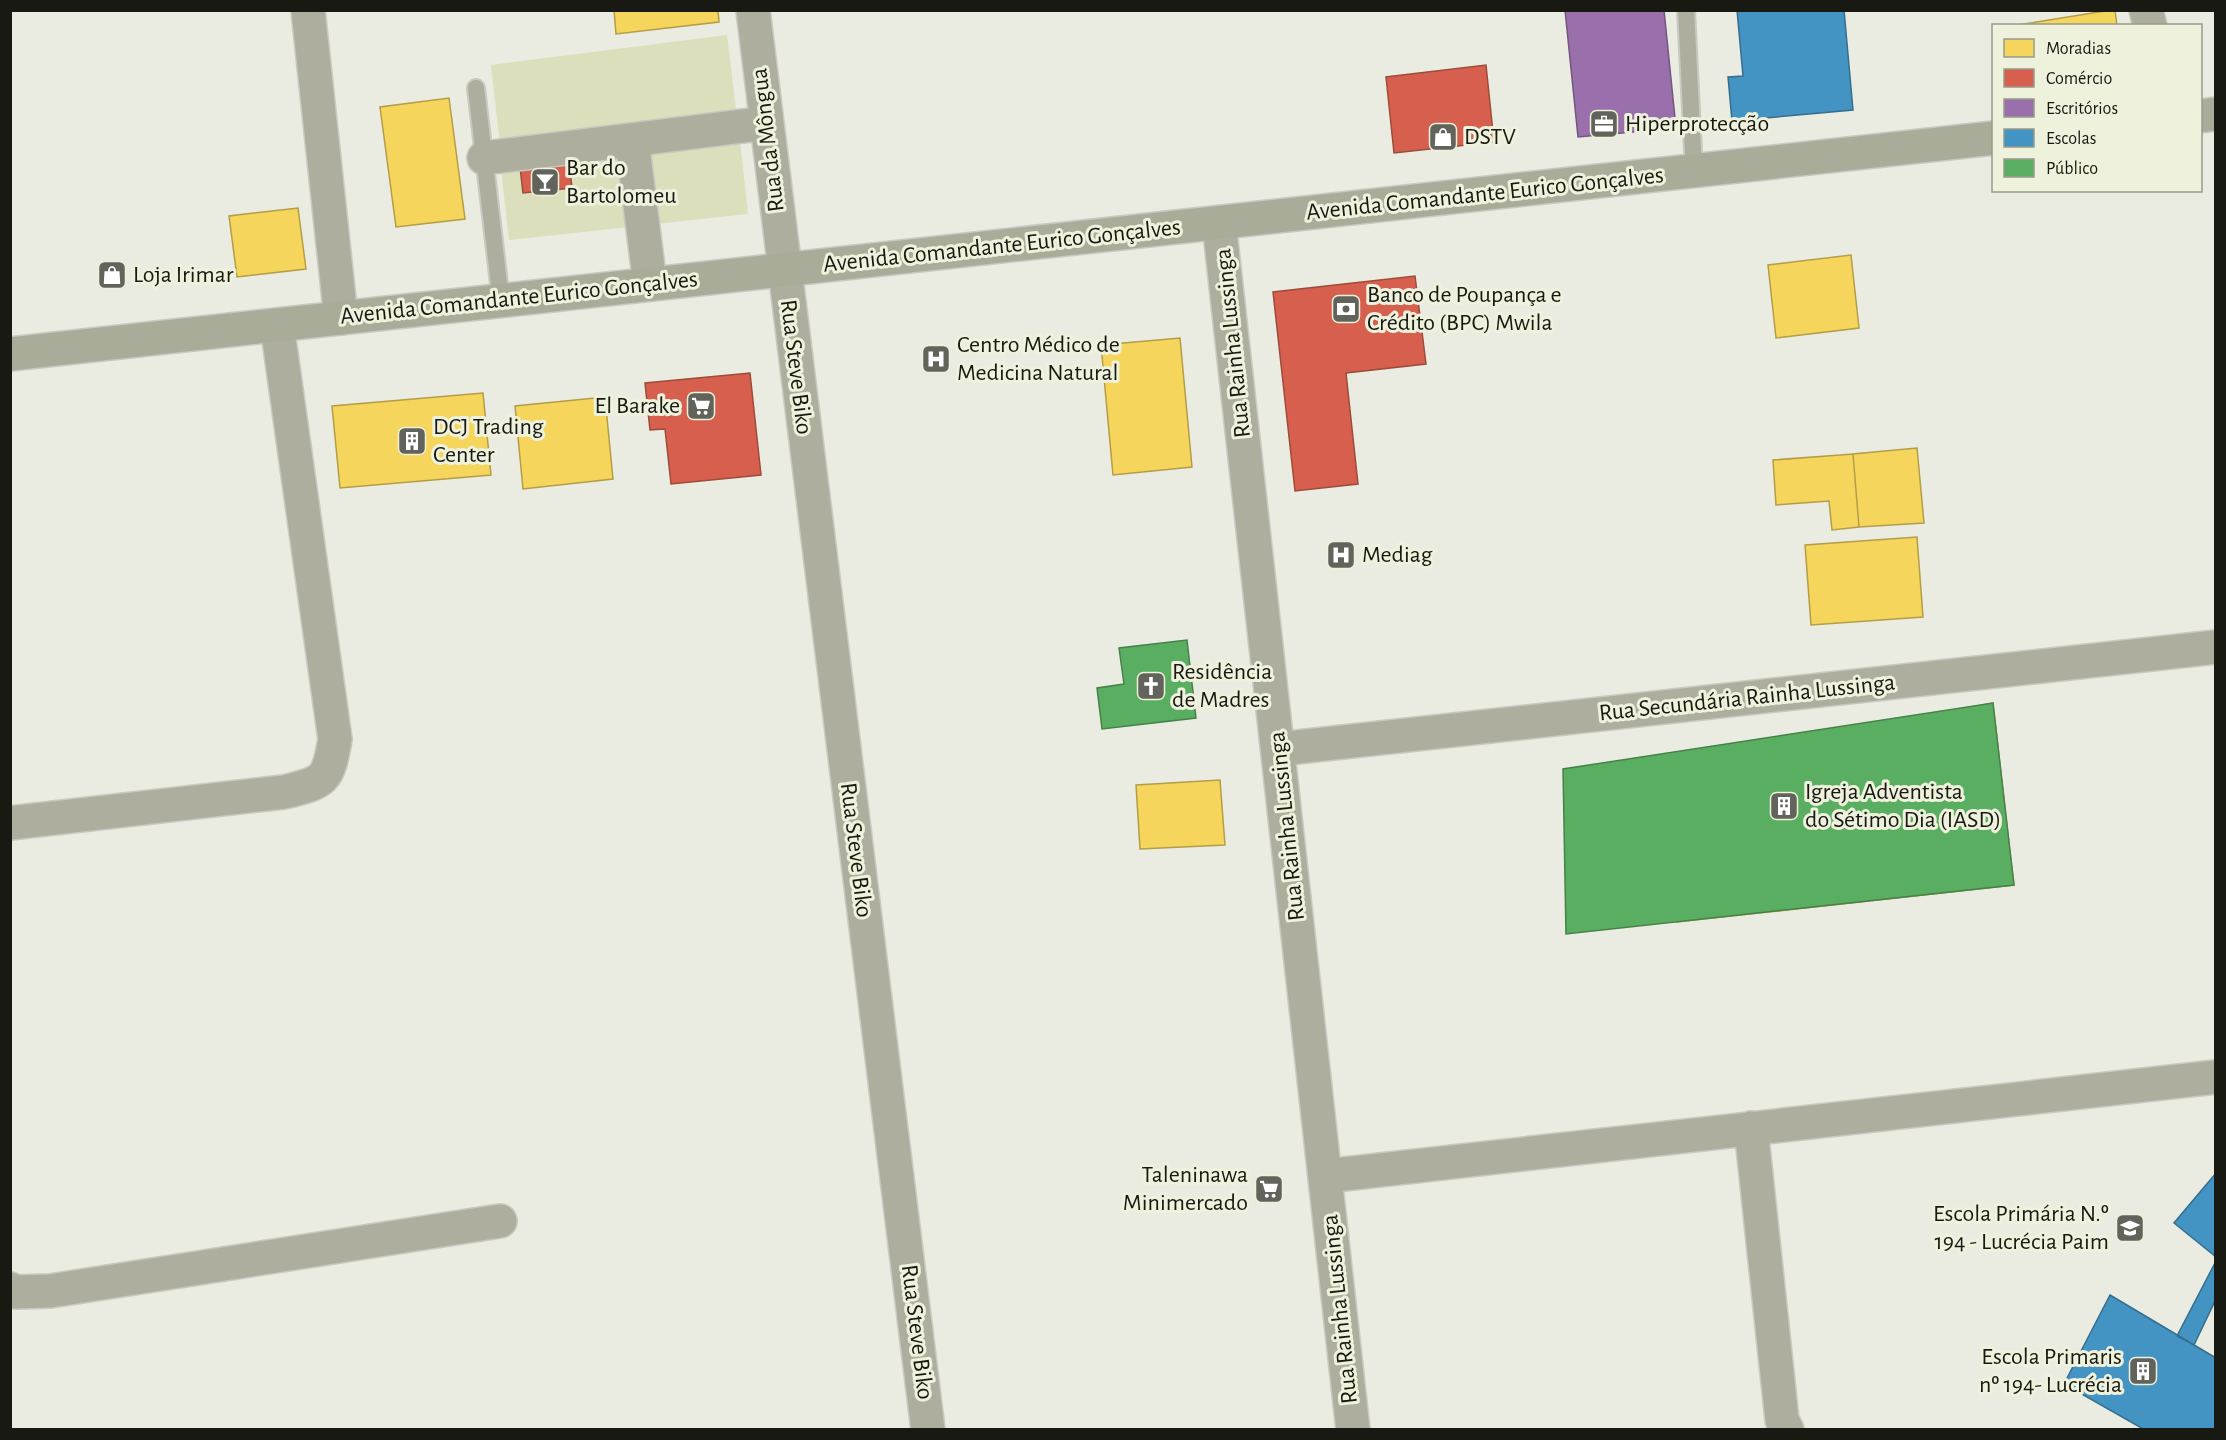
<svg xmlns="http://www.w3.org/2000/svg" width="2226" height="1440" font-family="'Alegreya Sans',sans-serif">
  <rect width="100%" height="100%" fill="#eaece1"/>
  <!-- green -->
  <path fill="#dbdfbc" d="M727,35L737,117L500,145L491,65Z
    M740,141L748,214L656,224L648,152Z
    M621,156L629,227L509,240L501,169Z"/>
  <!-- homes -->
  <path fill="#f6d55c" stroke="#b39d46" stroke-width="1.5" d="M614,10H718L719,22L616,34Z
    M2115,10L2117,26L2018,25L2111,10Z
    M449,98L465,219L396,227L380,107Z
    M298,208L306,269L237,277L229,216Z
    M1851,255L1859,328L1776,338L1768,265Z
    M1180,338L1192,467L1113,475L1101,345Z
    M483,393L491,475L340,488L332,406Z
    M605,397L613,479L523,489L515,406Z
    M1917,448L1924,523L1859,527L1853,454Z
    M1853,454L1859,527L1832,530L1829,501L1776,505L1773,460Z
    M1917,537L1923,617L1811,625L1805,545Z
    M1993,703L2009,844L1799,866L1785,741Z
    M1785,741L1799,866L1748,872L1734,747Z
    M1647,768L1663,902L1586,911L1569,777Z
    M1220,780L1225,845L1140,849L1136,785Z
    M2009,844L2014,885L1677,922L1673,880Z"/>
  <!-- shops -->
  <path fill="#d6604d" stroke="#9d4b3b" stroke-width="1.5" d="M1486,65L1494,142L1394,153L1386,77Z
    M569,161L572,188L523,193L520,167Z
    M1415,276L1426,364L1346,373L1358,484L1295,491L1273,292Z
    M750,373L761,475L671,484L665,429L650,430L645,383Z"/>
  <!-- offices -->
  <path fill="#9970ab" stroke="#72567d" stroke-width="1.5" d="M1565,10H1664L1676,128L1578,137Z"/>
  <!-- schools -->
  <path fill="#4393c3" stroke="#366e8e" stroke-width="1.5" d="M1737,10H1844L1853,110L1732,121L1728,77L1743,76Z
    M2216,1173V1257L2174,1223Z
    M2216,1261V1299L2194,1345L2177,1336Z
    M2110,1295L2216,1358V1430H2145L2064,1384Z"/>
  <!-- public -->
  <path fill="#5aae61" stroke="#468149" stroke-width="1.5" d="M1187,640L1196,718L1102,729L1097,688L1124,684L1119,648Z
    M1993,703L2014,885L1566,934L1563,769Z"/>
  <g fill="none" stroke-linecap="round" stroke-linejoin="round">
    <!-- service casing -->
    <g stroke="#c8c9c1" stroke-width="20">
      <path id="service" d="M1686,10L1694,171
        M476,88L501,301"/>
    </g>
    <!-- minor casing -->
    <g stroke="#c8c9c1" stroke-width="36">
      <path id="minor" d="M308,10L341,318
        M753,10L928,1430
        M2146,10L2150,26
        M632,140L650,284
        M484,158L767,123
        M1219,223L1353,1430
        M1279,749L2216,647
        M10,823L284,792C325,782 328,781 335,739L277,325
        M1751,1128L1782,1420L1787,1430
        M1326,1176L2216,1077
        M10,1289L15,1292L50,1291L500,1221"/>
    </g>
    <!-- secondary casing -->
    <g stroke="#c8c9c1" stroke-width="36">
      <path id="secondary" d="M2200,116L2216,114
        M10,354L1994,138"/>
    </g>
    <!-- service -->
    <use href="#service" stroke="#adae9e" stroke-width="16"/>
    <!-- minor -->
    <use href="#minor" stroke="#adae9e" stroke-width="33"/>
    <!-- secondary -->
    <use href="#secondary" stroke="#aaac9a" stroke-width="33"/>
  </g>
  <!-- icons -->
  <defs>
    <g id="office-square" transform="scale(1.5)"><rect x="-9" y="-9" width="18" height="18" rx="4" fill="#62635a" stroke="#eef1dc"/><path d="M-6-3h4V-5.5h4V-3h4V5H-6ZM-1-4.5V-3h2v-1.5ZM-6 0V1H6V0Z" fill="#fff"/></g>
    <g id="shop-square" transform="scale(1.5)"><rect x="-9" y="-9" width="18" height="18" rx="4" fill="#62635a" stroke="#eef1dc"/><path d="M-5-2.5h2.3a2.7 3.5 0 0 1 5.4 0H5L5.5 6h-11ZM-1.5-2.5h3a1.5 2.3 0 0 0-3 0Z" fill="#fff"/></g>
    <g id="bar-square" transform="scale(1.5)"><rect x="-9" y="-9" width="18" height="18" rx="4" fill="#62635a" stroke="#eef1dc"/><path d="M-6-5H6L.8 .8V4.5H3.5V6h-7V4.5H-.8V.8Z" fill="#fff"/></g>
    <g id="bank-square" transform="scale(1.5)"><rect x="-9" y="-9" width="18" height="18" rx="4" fill="#62635a" stroke="#eef1dc"/><path d="M-6-4H6V4H-6ZM0-2.3a2.3 2.3 0 1 0 0 4.6a2.3 2.3 0 1 0 0-4.6Z" fill="#fff"/></g>
    <g id="hospital-square" transform="scale(1.5)"><rect x="-9" y="-9" width="18" height="18" rx="4" fill="#62635a" stroke="#eef1dc"/><path d="M-5-5h3v3.5h4V-5h3V5h-3V1.5h-4V5h-3Z" fill="#fff"/></g>
    <g id="supermarket-square" transform="scale(1.5)"><rect x="-9" y="-9" width="18" height="18" rx="4" fill="#62635a" stroke="#eef1dc"/><path d="M-6-5.5h2.5l.6 2H6L4.5 2H-2.5L-4.4-4H-6ZM-1.5 3.2a1.3 1.3 0 1 0 .1 0ZM3 3.2a1.3 1.3 0 1 0 .1 0Z" fill="#fff"/></g>
    <g id="building-square" transform="scale(1.5)"><rect x="-9" y="-9" width="18" height="18" rx="4" fill="#62635a" stroke="#eef1dc"/><path d="M-4-6H4V6H1V3H-1V6H-4ZM-2.5-4.3h1.7v1.8h-1.7ZM.8-4.3h1.7v1.8H.8ZM-2.5-1h1.7V.8h-1.7ZM.8-1h1.7V.8H.8Z" fill="#fff"/></g>
    <g id="church-square" transform="scale(1.5)"><rect x="-9" y="-9" width="18" height="18" rx="4" fill="#62635a" stroke="#eef1dc"/><path d="M-1.2-6h2.4v3.5h3.3v2.4h-3.3V6h-2.4V-.1h-3.3v-2.4h3.3Z" fill="#fff"/></g>
    <g id="school-square" transform="scale(1.5)"><rect x="-9" y="-9" width="18" height="18" rx="4" fill="#62635a" stroke="#eef1dc"/><path d="M0-5L7-2L0 1L-7-2ZM-4 1L0 2.5L4 1V4Q0 6-4 4Z" fill="#fff"/></g>
  </defs>
  <g fill-rule="evenodd">
    <use href="#office-square" x="1604" y="124"/>
    <use href="#shop-square" x="1443" y="137"/>
    <use href="#bar-square" x="545" y="182"/>
    <use href="#shop-square" x="112" y="275"/>
    <use href="#bank-square" x="1346" y="309"/>
    <use href="#hospital-square" x="936" y="359"/>
    <use href="#supermarket-square" x="701" y="406"/>
    <use href="#building-square" x="412" y="441"/>
    <use href="#hospital-square" x="1341" y="555"/>
    <use href="#church-square" x="1151" y="686"/>
    <use href="#building-square" x="1784" y="806"/>
    <use href="#supermarket-square" x="1269" y="1189"/>
    <use href="#school-square" x="2130" y="1228"/>
    <use href="#building-square" x="2143" y="1371"/>
  </g>
  <g text-anchor="middle" dominant-baseline="central" stroke-width="6" stroke-linejoin="round" paint-order="stroke">
    <!-- poi labels -->
    <g font-size="24" fill="#181912" stroke="#eef1dc" text-anchor="start">
      <text x="1625" y="124">Hiperprotecção</text>
      <text x="1464" y="137">DSTV</text>
      <text x="566" y="168">Bar do<tspan x="566" dy="28">Bartolomeu</tspan></text>
      <text x="133" y="275">Loja Irimar</text>
      <text x="1367" y="295">Banco de Poupança e<tspan x="1367" dy="28">Crédito (BPC) Mwila</tspan></text>
      <text x="957" y="345">Centro Médico de<tspan x="957" dy="28">Medicina Natural</tspan></text>
      <text x="680" y="406" text-anchor="end">El Barake</text>
      <text x="433" y="427">DCJ Trading<tspan x="433" dy="28">Center</tspan></text>
      <text x="1362" y="555">Mediag</text>
      <text x="1172" y="672">Residência<tspan x="1172" dy="28">de Madres</tspan></text>
      <text x="1805" y="792">Igreja Adventista<tspan x="1805" dy="28">do Sétimo Dia (IASD)</tspan></text>
      <text x="1248" y="1175" text-anchor="end">Taleninawa<tspan x="1248" dy="28">Minimercado</tspan></text>
      <text x="2109" y="1214" text-anchor="end">Escola Primária N.º<tspan x="2109" dy="28">194 - Lucrécia Paim</tspan></text>
      <text x="2122" y="1357" text-anchor="end">Escola Primaris<tspan x="2122" dy="28">nº 194- Lucrécia</tspan></text>
    </g>
    <!-- street labels -->
    <g font-size="24" fill="#181912" stroke="#eef1dc">
      <text transform="translate(768 140) rotate(-97)">Rua da Môngua</text>
      <text transform="translate(1485 194) rotate(-6)">Avenida Comandante Eurico Gonçalves</text>
      <text transform="translate(1002 246) rotate(-6)">Avenida Comandante Eurico Gonçalves</text>
      <text transform="translate(519 298) rotate(-6)">Avenida Comandante Eurico Gonçalves</text>
      <text transform="translate(1233 343) rotate(-96)">Rua Rainha Lussinga</text>
      <text transform="translate(796 367) rotate(83)">Rua Steve Biko</text>
      <text transform="translate(1747 698) rotate(-6)">Rua Secundária Rainha Lussinga</text>
      <text transform="translate(1287 826) rotate(-96)">Rua Rainha Lussinga</text>
      <text transform="translate(856 850) rotate(83)">Rua Steve Biko</text>
      <text transform="translate(1340 1309) rotate(-96)">Rua Rainha Lussinga</text>
      <text transform="translate(917 1332) rotate(83)">Rua Steve Biko</text>
    </g>
  </g>
  <!-- border -->
  <rect width="2226" height="1440" fill="none" stroke="#181912" stroke-width="24"/>
  <!-- legend -->
  <rect x="1992" y="24" width="210" height="168" fill="#eef1dc" stroke="#989b8b" stroke-width="1.5"/>
  <rect x="2004" y="39" width="30" height="18" fill="#f6d55c" stroke="#989b8b" stroke-width="1.5"/>
  <text x="2046" y="54" font-size="18" fill="#181912">Moradias</text>
  <rect x="2004" y="69" width="30" height="18" fill="#d6604d" stroke="#989b8b" stroke-width="1.5"/>
  <text x="2046" y="84" font-size="18" fill="#181912">Comércio</text>
  <rect x="2004" y="99" width="30" height="18" fill="#9970ab" stroke="#989b8b" stroke-width="1.5"/>
  <text x="2046" y="114" font-size="18" fill="#181912">Escritórios</text>
  <rect x="2004" y="129" width="30" height="18" fill="#4393c3" stroke="#989b8b" stroke-width="1.5"/>
  <text x="2046" y="144" font-size="18" fill="#181912">Escolas</text>
  <rect x="2004" y="159" width="30" height="18" fill="#5aae61" stroke="#989b8b" stroke-width="1.5"/>
  <text x="2046" y="174" font-size="18" fill="#181912">Público</text>
</svg>
